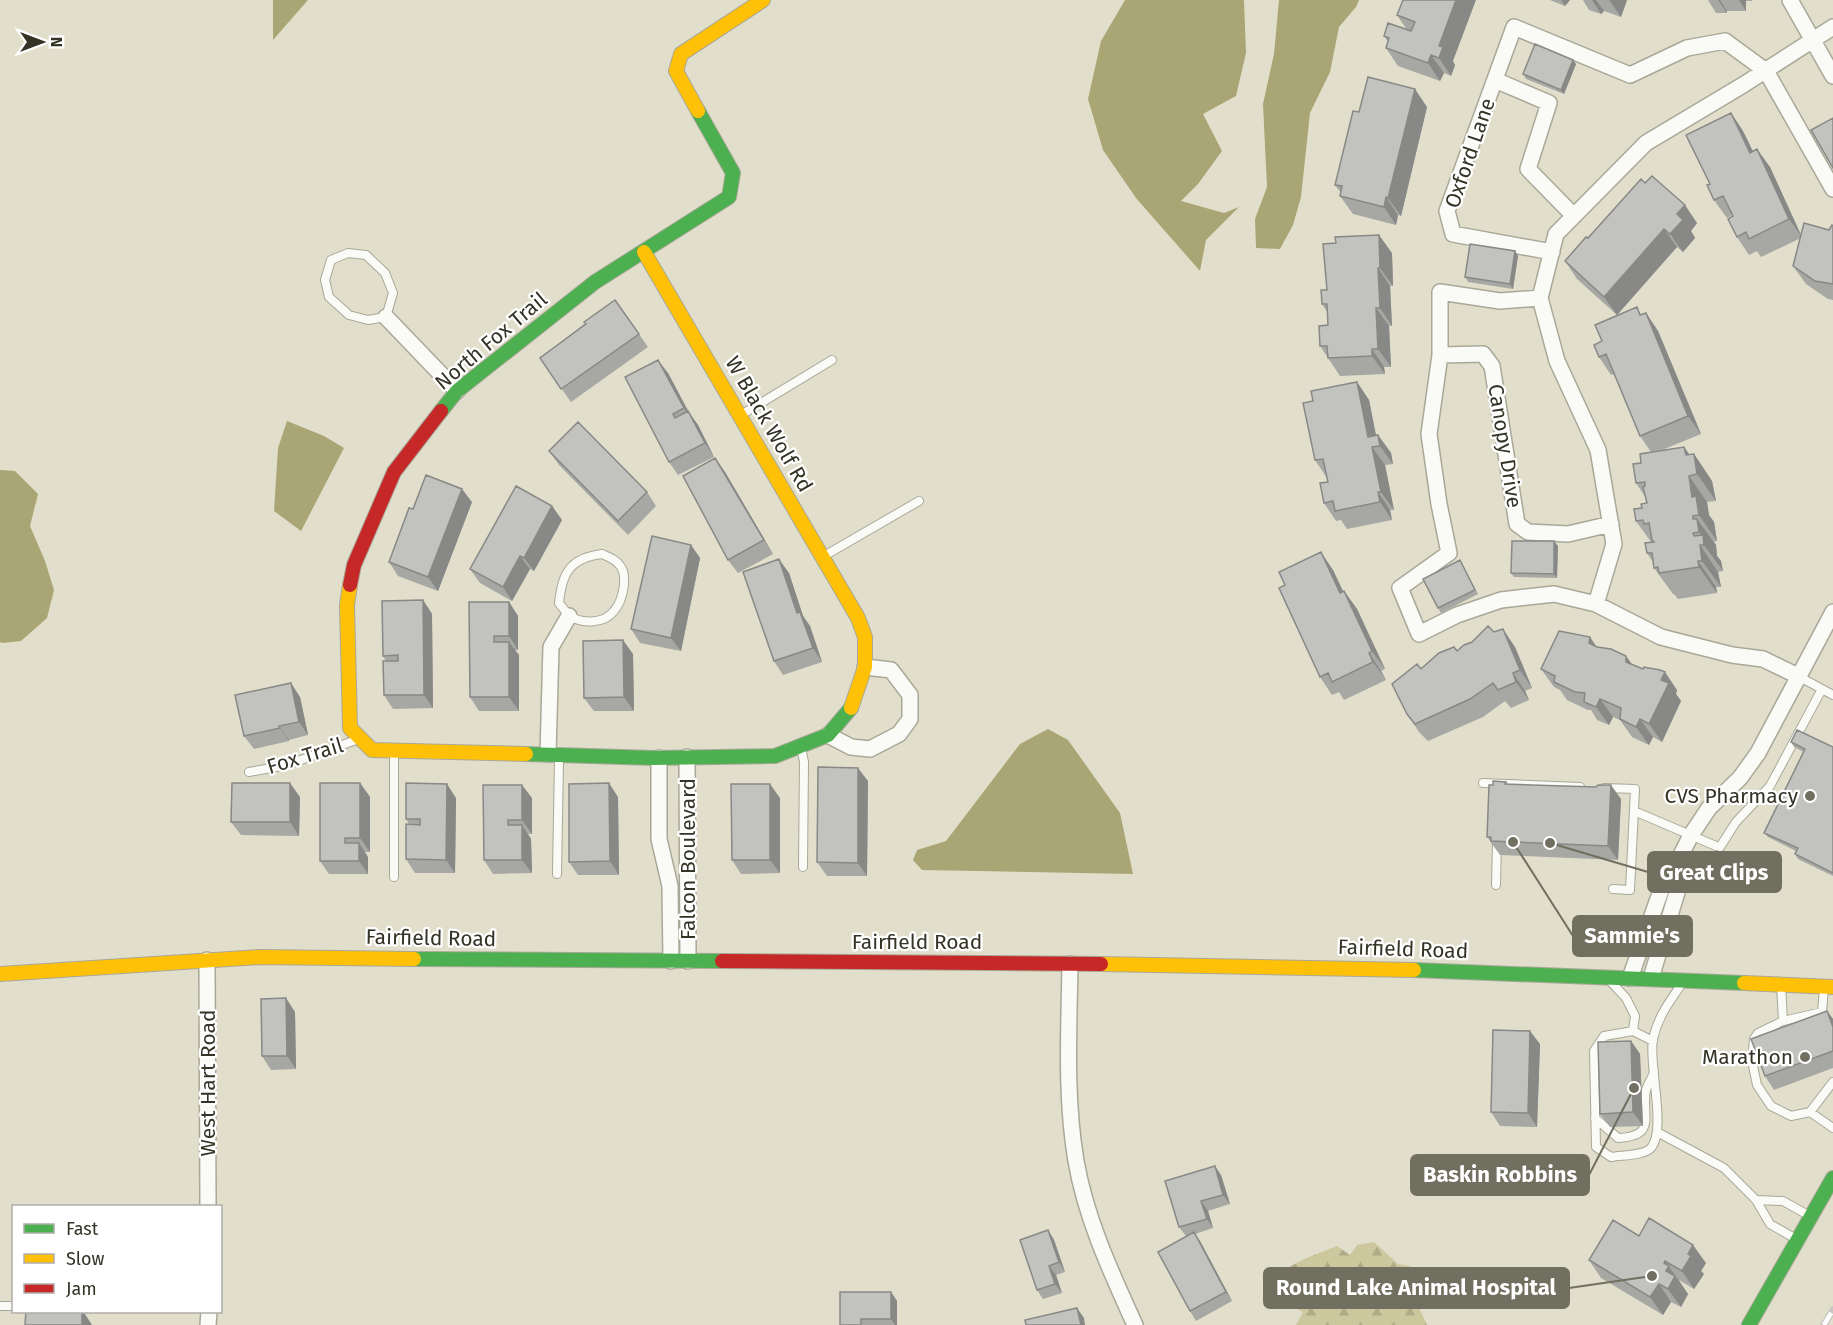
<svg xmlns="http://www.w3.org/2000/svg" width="1833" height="1325" font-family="'Fira Sans',sans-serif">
  <defs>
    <pattern id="forest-firs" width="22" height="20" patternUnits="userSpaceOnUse" patternTransform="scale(1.5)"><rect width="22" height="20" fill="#ccc79d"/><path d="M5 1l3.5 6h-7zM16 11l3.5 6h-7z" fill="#b0ab87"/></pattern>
  </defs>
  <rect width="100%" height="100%" fill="#e1dfcb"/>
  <!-- forest -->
  <path fill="url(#forest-firs)" d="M1374,1242L1398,1264L1410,1266L1427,1294L1420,1310L1427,1325H1296L1303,1312L1282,1302L1274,1289L1287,1268L1304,1259L1337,1246L1350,1255L1357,1245Z"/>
  <!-- water -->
  <path fill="#aaa574" d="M273,0H308L273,40Z
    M1125,0H1244L1246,53L1236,96L1203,114L1222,151L1198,184L1181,201L1224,213L1239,207L1206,240L1200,271L1136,198L1103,150L1088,99L1101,41Z
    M1279,0H1359L1356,7L1339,27L1330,72L1310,113L1301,197L1293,225L1280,249L1256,248L1255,219L1267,187L1263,104L1274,54Z
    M287,421L324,436L344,448L301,531L274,511L278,448Z
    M0,470L15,471L38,494L30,526L45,561L54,590L47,618L21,641L2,643L0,642Z
    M1048,729L1068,740L1120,813L1133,874L922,870L913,860L917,850L946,841L1020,744Z"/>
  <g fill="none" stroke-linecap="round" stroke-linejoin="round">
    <!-- lane casing -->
    <g stroke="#a9a898" stroke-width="10">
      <path id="lane" d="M348,253L366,255L385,273L393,293L386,317L368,320L349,315L329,297L325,280L331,260Z
        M741,415L832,360
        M602,554C609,557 617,560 621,567C625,573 624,578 624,585C623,593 620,604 614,611C604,624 580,625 568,614C565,611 562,607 559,603C562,573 570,558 602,554Z
        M824,556L919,501
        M1798,676L1833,695
        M801,747L804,762L803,867
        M249,772L287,765L356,740
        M1483,783L1580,787
        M1604,788L1635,789L1630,890L1613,889
        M1634,811L1716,846
        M1720,847L1736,822L1770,786L1822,689
        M557,874L559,759
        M394,877V752
        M1496,885L1497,842
        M1610,981L1626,998L1635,1016L1633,1031
        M1781,985L1783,1021L1758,1033L1754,1039L1752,1061L1757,1085L1771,1106L1791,1116L1810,1112L1833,1082
        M1783,1021L1822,1012L1824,988
        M1653,1041L1633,1031L1604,1036L1594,1051L1596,1147L1611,1157C1622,1155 1643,1156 1651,1148C1667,1129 1648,1064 1653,1039C1658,1016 1670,1001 1683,982
        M1810,1112L1833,1128
        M1595,1118L1618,1138C1658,1136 1641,1116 1646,1090C1648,1084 1652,1078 1654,1072
        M1657,1132L1724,1168L1756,1200L1770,1224L1796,1239
        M1756,1200L1783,1201L1808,1215
        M0,1306H14"/>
    </g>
    <!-- street casing -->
    <g stroke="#a9a898" stroke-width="18">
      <path id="street" d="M1790,0L1833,76
        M1495,80L1549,103L1528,169L1574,216
        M1552,252L1453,234L1447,211L1514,27L1630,75L1687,48L1725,41L1766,71L1833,189
        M1540,298L1500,301L1440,292V355L1429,434L1439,504L1449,553L1400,588L1419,634L1457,615L1501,600L1554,594L1596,604
        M386,317L457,391
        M1440,355L1483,354L1492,366L1517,524L1528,532L1568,534L1611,524
        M1798,676L1763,659L1732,655L1661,637L1596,604L1614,544L1598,450L1557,361L1540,298L1556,234L1646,143L1743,85L1833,27
        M828,735L851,747L870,749L899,734L910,719V695L891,670L865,667
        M548,754L551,647L569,616
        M687,757L688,961
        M659,758V839L670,886L671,961
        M207,960L208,1206
        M1070,964C1069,1030 1065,1096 1076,1161C1086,1219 1111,1272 1135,1325
        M1630,978L1665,879L1674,874
        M1651,978L1678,889L1674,874L1681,855L1691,835L1709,808L1740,778L1758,753L1833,612
        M208,1325L209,1312"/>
    </g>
    <!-- fast casing -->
    <g stroke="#a9a898" stroke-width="16">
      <path id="fast" d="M441,411L457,391L595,282L729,197L733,173L698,111
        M526,754L654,758L775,756L828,735L851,708
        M414,959L722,961
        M1414,970L1744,983
        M1749,1325L1833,1178"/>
    </g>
    <!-- slow casing -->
    <g stroke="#a9a898" stroke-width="16">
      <path id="slow" d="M698,111L676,71L681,54L763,0
        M644,252L858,618L865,637V667L851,708
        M350,585L347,605L350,728L372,750L526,754
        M1101,964L1414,970
        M0,974L260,957L414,959
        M1744,983L1833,987"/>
    </g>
    <!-- jam casing -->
    <g stroke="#a9a898" stroke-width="16">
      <path id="jam" d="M350,585L354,565L394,472L441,411
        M722,961L1101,964"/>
    </g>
    <!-- lane -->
    <use href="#lane" stroke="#fafaf7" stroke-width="8"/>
    <!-- street -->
    <use href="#street" stroke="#fafaf7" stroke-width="15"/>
    <!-- fast -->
    <use href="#fast" stroke="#4caf50" stroke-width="14"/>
    <!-- slow -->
    <use href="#slow" stroke="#ffc107" stroke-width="14"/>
    <!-- jam -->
    <use href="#jam" stroke="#c62828" stroke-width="14"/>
    <!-- rail casing -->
    <g stroke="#c7c6c1" stroke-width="7">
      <path id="rail" d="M1824,1325L1833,1310"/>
    </g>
    <!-- rail -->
    <use href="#rail" stroke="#fff" stroke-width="4.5" stroke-dasharray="14" stroke-linecap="butt"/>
  </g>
  <!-- wall -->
  <path fill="#a7a7a4" d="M1403,0L1455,65L1451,76L1444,73L1440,81L1398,66L1386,48L1388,42L1384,36L1407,30L1397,15Z
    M1550,0H1570L1565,6Z
    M1583,0H1627L1621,17L1604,11L1601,14L1589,10Z
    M1708,0H1752V1H1746V11H1727V13H1716Z
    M1576,64L1564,94L1526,79L1523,74Z
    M1427,107L1401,216L1398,215L1396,225L1353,214L1340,196L1341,193L1335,185L1359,112Z
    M1731,113L1743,131L1753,151L1770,167L1801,236L1829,230L1833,226V300L1828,299L1806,284L1793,266L1801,238L1761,257L1757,251L1749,255L1737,237L1732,215L1727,218L1714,200L1710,184Z
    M1645,183L1697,223L1691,231L1695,238L1683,252L1677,247L1617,315L1577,279L1565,261Z
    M1515,251L1518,256L1513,289L1468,282L1465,277Z
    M1392,253L1393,286H1390L1392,326H1389L1391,367H1384L1385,374L1340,376L1320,346L1328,325V313L1322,304L1327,290Z
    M615,300L648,347L571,402L540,358Z
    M1646,313L1658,331L1701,434L1662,450L1684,447L1690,455L1694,454L1712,481L1716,501L1707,502L1709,515L1714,522L1717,541L1714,542L1716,545L1717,556L1721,561L1723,571L1718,572L1721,587H1716L1717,593L1678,599L1674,594H1673L1654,568L1653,562L1647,553L1651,542L1636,521L1642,508L1647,503L1646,498L1636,483L1641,463L1651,452L1640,436L1615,374L1611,375L1599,357L1642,315Z
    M668,373L688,411L698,425L714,457L678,475L669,462Z
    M1357,382L1369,400L1376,435H1378L1391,453L1393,464L1385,465L1394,510H1390L1392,520L1347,529L1341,520L1336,521L1324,503L1328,482L1327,478L1315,460L1313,401Z
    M549,451L647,492L656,506L628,535L559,465Z
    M715,458L725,472L773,554L738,573L728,560Z
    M472,502L438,591L398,576L389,562L413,509Z
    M552,506L562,520L534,571L530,569L512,601L480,583L470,569Z
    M691,545L700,558L681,651L640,643L631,629Z
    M1558,546L1557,578L1514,577L1511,573Z
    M1460,560L1478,594L1441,613L1438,608Z
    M1333,570L1343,591H1344L1357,609L1385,669L1381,671L1386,680L1344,700L1339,692L1332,695L1320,677Z
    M789,573L803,616L810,626L822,662L783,675L774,661Z
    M423,600L432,614L433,708L393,709L384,695L386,661L383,656Z
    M509,602L518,616V650H515L519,655V711H479L470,697Z
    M1494,632L1515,647L1532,688L1525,691L1529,700L1511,708L1505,701L1483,717L1428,741L1419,732L1407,714L1421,669Z
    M1597,647L1626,656L1632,665L1677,690L1676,694L1681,701L1662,742L1653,737L1649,745L1632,737L1620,720L1613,717L1609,725L1597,720L1591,710H1588L1567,700L1560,690L1554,687L1541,669Z
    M633,654L634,711H594L584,698Z
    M300,697L308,735L289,740V741L254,749L244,736Z
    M1791,742L1833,747V876L1798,859L1795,854L1796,851L1768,837L1764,833L1804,752L1794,747Z
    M868,781L867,876H827L817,862Z
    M1506,782L1508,784L1621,799L1618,860L1500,855L1487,837L1493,785Z
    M360,783L370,797V852H365L368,857V874H329L320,861Z
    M483,785L532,798V834H528L531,839L532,873L493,874L484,860Z
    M300,797L299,836L241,835L231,822Z
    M618,797L619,875H578L569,862Z
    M456,798L455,873H415L406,859L409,824L406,819Z
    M780,798V873L741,874L732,860Z
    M1827,1011L1833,1019V1068L1774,1090L1765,1076Z
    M295,1012L296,1069L271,1070L262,1056Z
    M1631,1041L1640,1054L1643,1126L1610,1127L1600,1114Z
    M1540,1044L1537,1127L1500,1126L1491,1112Z
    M1221,1175L1230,1204L1208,1211L1213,1228L1195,1234L1200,1241L1232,1301L1196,1321L1190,1311L1186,1236L1179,1227Z
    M1048,1230L1054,1240L1065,1272L1056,1275L1062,1293L1043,1299L1037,1290Z
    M1639,1236L1706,1263L1701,1271L1704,1274L1694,1289L1679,1280L1688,1294L1681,1307L1671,1302L1663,1315L1601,1278L1589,1260Z
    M891,1292L897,1301V1325H840Z"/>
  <!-- shaded-wall -->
  <path fill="#888886" d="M1456,0H1476L1453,61L1455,65L1451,76L1439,58V46Z
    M1561,0H1570L1565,6Z
    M1592,0H1596L1604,11L1601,14Z
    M1609,0H1627L1621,17Z
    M1718,0H1720L1727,11V13Z
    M1739,0H1746V11Z
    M1431,55L1444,73L1440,81L1428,63Z
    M1573,60L1576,64L1564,94L1561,90Z
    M1415,89L1427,107L1401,216L1388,198Z
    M1731,113L1743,131L1762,171L1750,153Z
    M1757,149L1770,167L1802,237L1789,219Z
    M1386,197L1398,215L1396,225L1384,207Z
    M1685,205L1697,223L1691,231L1695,238L1683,252L1670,234L1677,214Z
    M1664,229L1677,247L1617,315L1604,297Z
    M1379,235L1392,253L1393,286L1380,268Z
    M1515,251L1518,256L1513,289L1510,284Z
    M1378,268L1390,286L1392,326L1380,308Z
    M1376,308L1389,326L1391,367L1378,349Z
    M1646,313L1658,331L1701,434L1688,416Z
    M1372,349L1384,367L1385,374L1372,356Z
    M658,360L668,373L694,422L684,408Z
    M1357,382L1369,400L1378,446L1368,437Z
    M688,411L698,425L714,457L705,443Z
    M1378,435L1391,453L1393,464L1380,446Z
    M1372,447L1385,465L1394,510L1381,492Z
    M1684,447L1695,463L1694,454L1712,481L1716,501L1697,474L1686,455Z
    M715,458L725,472L773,554L764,540Z
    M1689,476L1707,502L1709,515L1714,522L1717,541L1699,515L1692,497Z
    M462,489L472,502L438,591L428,577Z
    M1378,492L1390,510L1392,520L1380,502Z
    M552,506L562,520L534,571L524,558Z
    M1693,516L1698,523L1697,519L1716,545L1717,556L1721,561L1723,571L1704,545L1703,537L1699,532Z
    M1554,541L1558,546L1557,578L1554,574Z
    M691,545L700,558L681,651L671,638Z
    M1700,545L1718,572L1721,587L1702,561Z
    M1321,552L1333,570L1352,611L1340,593Z
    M520,556L530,569L512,601L503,587Z
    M779,559L789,573L803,616L810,626L822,662L813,648L797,613Z
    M1698,561L1716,587L1717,593L1699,567Z
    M1344,591L1357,609L1385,669L1372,651Z
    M423,600L432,614L433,708L424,695Z
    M509,602L518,616V650L509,636Z
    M1503,629L1515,647L1532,688L1520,670Z
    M1590,637L1602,655L1589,643Z
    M623,640L633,654L634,711L624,697Z
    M509,642L519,655V711L509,697Z
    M1369,653L1381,671L1386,680L1373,662Z
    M1626,656L1639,674L1626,662Z
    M1665,672L1677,690L1676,694L1681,701L1662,742L1649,724L1661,680Z
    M1513,673L1525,691L1529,700L1516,682Z
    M291,683L300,697L308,735L299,722Z
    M1600,699L1613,717L1609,725L1596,707Z
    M1640,719L1653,737L1649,745L1636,727Z
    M279,726L289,740V741L280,728Z
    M858,768L868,781L867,876L858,863Z
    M290,783L300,797L299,836L290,822Z
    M360,783L370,797V852L360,838Z
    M609,783L618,797L619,875L610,861Z
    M447,784L456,798L455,873L446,860Z
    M770,784L780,798V873L770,860Z
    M522,785L532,798V834L522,820Z
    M1611,785L1621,799L1618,860L1608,846Z
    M522,825L531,839L532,873L522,860Z
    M359,843L368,857V874L359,861Z
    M286,998L295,1012L296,1069L287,1056Z
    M1827,1011L1833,1019V1027Z
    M1530,1031L1540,1044L1537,1127L1528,1113Z
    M1631,1041L1640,1054L1643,1126L1633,1112Z
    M1215,1166L1221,1175L1230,1204L1223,1195Z
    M1201,1201L1208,1211L1213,1228L1207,1219Z
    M1048,1230L1054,1240L1065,1272L1059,1262Z
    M1194,1232L1200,1241L1232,1301L1226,1292Z
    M1693,1245L1706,1263L1701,1271L1704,1274L1694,1289L1682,1271L1688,1254Z
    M1665,1261L1688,1294L1681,1307L1668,1289L1666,1271L1664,1263Z
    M1049,1266L1056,1275L1062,1293L1055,1284Z
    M1659,1284L1671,1302L1663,1315L1650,1297Z
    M891,1292L897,1301V1325H895L891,1319Z
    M1077,1308L1084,1318L1085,1325H1081Z
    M82,1311H83L92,1325H82Z"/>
  <!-- building -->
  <path fill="#c2c2bf" stroke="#888886" stroke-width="1.5" d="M1403,0H1456L1439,46L1443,47L1439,58L1431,55L1428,63L1386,48L1389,38L1384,36L1388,23L1411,31L1415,22L1397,15Z
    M1535,44L1573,60L1561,90L1523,74Z
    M1368,77L1415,89L1388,198L1386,197L1384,207L1340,196L1342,186L1335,185L1353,111L1359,112Z
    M1731,113L1750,153L1757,149L1789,219L1749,239L1746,232L1737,237L1728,219L1733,216L1723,196L1714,200L1707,185L1710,184L1686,135Z
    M1833,118V168L1811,130Z
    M1652,176L1685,205L1677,214L1683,220L1670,234L1664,229L1604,297L1565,261L1586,237L1588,238L1641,179L1645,183Z
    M1804,223L1829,230L1832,225L1833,226V284L1815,281L1793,266Z
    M1379,235L1380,268H1378L1380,308H1376L1378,349H1372V356L1328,358L1327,346H1320L1319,326L1328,325L1327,304H1322L1321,290H1327L1323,244L1336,243L1335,237Z
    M1470,244L1515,251L1510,284L1465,277Z
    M615,300L639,334L561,389L540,358L586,324L584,322Z
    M1637,307L1640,315L1646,313L1688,416L1640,436L1606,354L1599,357L1594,345L1602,341L1595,325Z
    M658,360L684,408L673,414L675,418L688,411L705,443L669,462L625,377Z
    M1357,382L1368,437L1378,435L1380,446L1372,447L1381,492H1378L1380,502L1335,511L1333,501L1324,503L1320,483L1328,482L1323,459L1315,460L1303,403L1313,401L1311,391Z
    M578,422L647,492L618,521L549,451Z
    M1684,447L1686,455L1694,454L1697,474L1689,476L1692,497L1696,496L1699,515L1693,516V519H1697L1699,532L1693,533L1694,536L1703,535L1704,545H1700L1702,561H1698L1699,567L1659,573L1658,567L1654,568L1652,553H1647L1645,543L1654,542L1652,540L1649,523L1644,524L1643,520L1636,521L1634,509L1642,508L1641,504L1647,503L1643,487L1645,486V482L1636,483L1633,464L1641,463L1640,454Z
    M715,458L764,540L728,560L683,476Z
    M426,475L462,489L428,577L389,562L409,508L413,509Z
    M516,486L552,506L524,558L520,556L503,587L470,569Z
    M652,536L691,545L671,638L631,629Z
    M1512,541H1554V574L1511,573Z
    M1321,552L1340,593L1344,591L1372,651L1369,653L1373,662L1332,682L1328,673L1320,677L1279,588L1285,585L1279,572Z
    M779,559L797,613L800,612L813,648L774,661L743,572Z
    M1460,560L1475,590L1438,608L1423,579Z
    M423,600L424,695H384L383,661H398V655L383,656L382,601Z
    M469,602H509V636H494V642H509V697H470Z
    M1488,626L1494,632L1503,629L1520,670L1513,673L1516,682L1498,690L1493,683L1470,699L1415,724L1407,714L1392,684L1417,664L1421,669L1422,668L1439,653L1454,647L1457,651L1464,645L1472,642Z
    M1559,631L1590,637L1589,643L1597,647L1611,649L1626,656V662L1643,669L1644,667L1660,670L1665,672L1661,680L1669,683L1649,724L1640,719L1636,727L1620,719L1621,708L1600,699L1596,707L1584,702L1585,693L1575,692L1554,682L1555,676L1541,669Z
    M623,640L624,697L584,698L583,641Z
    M291,683L299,722L279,726L280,728L244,736L235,695Z
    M1797,730L1833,747V873L1795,854L1798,848L1764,833L1805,749L1791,742Z
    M818,767L858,768V863L817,862Z
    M1493,781L1506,782L1505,784L1596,787L1598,785H1611L1608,846L1491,841V837H1487L1489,785H1493Z
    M232,783H290V822H231Z
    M320,783H360V838H345V843H359V861H320Z
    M406,783L447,784L446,860L406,859V824L420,825V819H406Z
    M609,783L610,861L569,862V784Z
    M731,784H770V860H732Z
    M483,785H522V820H508V825H522V860H484Z
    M286,998L287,1056H262L261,999Z
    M1827,1011L1833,1027V1051L1765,1076L1751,1039Z
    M1493,1030L1530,1031L1528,1113L1491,1112Z
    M1631,1041L1633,1112L1600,1114L1598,1042Z
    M1215,1166L1223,1195L1201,1201L1207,1219L1179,1227L1165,1181Z
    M1649,1218L1693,1245L1688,1254L1691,1256L1682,1271L1665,1261L1664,1263L1669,1266L1666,1271L1675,1276L1668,1289L1659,1284L1650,1297L1589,1260L1613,1220L1639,1236Z
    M1048,1230L1059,1262L1049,1266L1055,1284L1037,1290L1020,1240Z
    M1194,1232L1226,1292L1190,1311L1158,1252Z
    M840,1292H891V1319H861V1325H840Z
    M1077,1308L1081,1325H1026L1025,1320Z
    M26,1311H82V1325H25Z"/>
  <!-- markers -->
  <g fill="#716f5f" stroke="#fff" stroke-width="2">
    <circle cx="1810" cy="796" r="6"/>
    <circle cx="1805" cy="1057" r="6"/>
  </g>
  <g text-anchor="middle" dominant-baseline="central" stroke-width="4.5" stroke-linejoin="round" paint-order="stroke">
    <!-- street labels -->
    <g font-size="21" fill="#343325" stroke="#fff">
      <text transform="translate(1470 153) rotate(-71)">Oxford Lane</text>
      <text transform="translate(491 341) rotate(-40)">North Fox Trail</text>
      <text transform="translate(769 424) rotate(60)">W Black Wolf Rd</text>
      <text transform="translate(1505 446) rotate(81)">Canopy Drive</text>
      <text transform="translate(305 756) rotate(-17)">Fox Trail</text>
      <text transform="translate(688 859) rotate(-90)">Falcon Boulevard</text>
      <text transform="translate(431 938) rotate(1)">Fairfield Road</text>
      <text x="917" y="942">Fairfield Road</text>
      <text transform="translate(1403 949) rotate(2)">Fairfield Road</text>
      <text transform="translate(208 1083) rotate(-90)">West Hart Road</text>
    </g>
    <!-- poi labels -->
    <g font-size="21" fill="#343325" stroke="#fff" text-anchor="end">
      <text x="1798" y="796">CVS Pharmacy</text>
      <text x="1793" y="1057">Marathon</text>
    </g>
  </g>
  <!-- callouts -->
  <path fill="none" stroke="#716f5f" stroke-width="2" d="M1550 843L1648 872M1513 842L1573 936M1634 1088L1589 1175M1652 1276L1569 1288"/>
  <g fill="#716f5f" stroke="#fff" stroke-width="2">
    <circle cx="1550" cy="843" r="6"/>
    <circle cx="1513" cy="842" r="6"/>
    <circle cx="1634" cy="1088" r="6"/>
    <circle cx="1652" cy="1276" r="6"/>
  </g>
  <g fill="#716f5f" stroke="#716f5f" stroke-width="2">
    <rect x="1648" y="852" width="133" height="40" rx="6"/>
    <rect x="1573" y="916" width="119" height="40" rx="6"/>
    <rect x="1411" y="1155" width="178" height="40" rx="6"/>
    <rect x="1264" y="1268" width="305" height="40" rx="6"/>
  </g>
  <g font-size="22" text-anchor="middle" font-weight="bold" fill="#fff">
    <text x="1714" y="880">Great Clips</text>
    <text x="1632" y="943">Sammie's</text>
    <text x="1500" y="1182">Baskin Robbins</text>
    <text x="1416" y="1295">Round Lake Animal Hospital</text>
  </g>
  <!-- legend -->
  <rect x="12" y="1205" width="210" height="108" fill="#ffffff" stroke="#aeada8" stroke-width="1.5"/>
  <rect x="24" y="1224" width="30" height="9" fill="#4caf50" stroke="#aeada8" stroke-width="1.5"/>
  <text x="66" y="1235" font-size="18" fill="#343325">Fast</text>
  <rect x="24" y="1254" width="30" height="9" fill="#ffc107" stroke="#aeada8" stroke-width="1.5"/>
  <text x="66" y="1265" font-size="18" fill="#343325">Slow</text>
  <rect x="24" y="1284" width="30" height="9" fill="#c62828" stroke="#aeada8" stroke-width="1.5"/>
  <text x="66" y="1295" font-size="18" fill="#343325">Jam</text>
  <!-- north arrow -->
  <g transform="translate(42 42) rotate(90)" stroke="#ffffff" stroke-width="4.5" paint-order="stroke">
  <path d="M0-4.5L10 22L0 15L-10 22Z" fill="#343325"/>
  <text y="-9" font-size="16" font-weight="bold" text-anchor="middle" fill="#343325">N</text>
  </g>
</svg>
